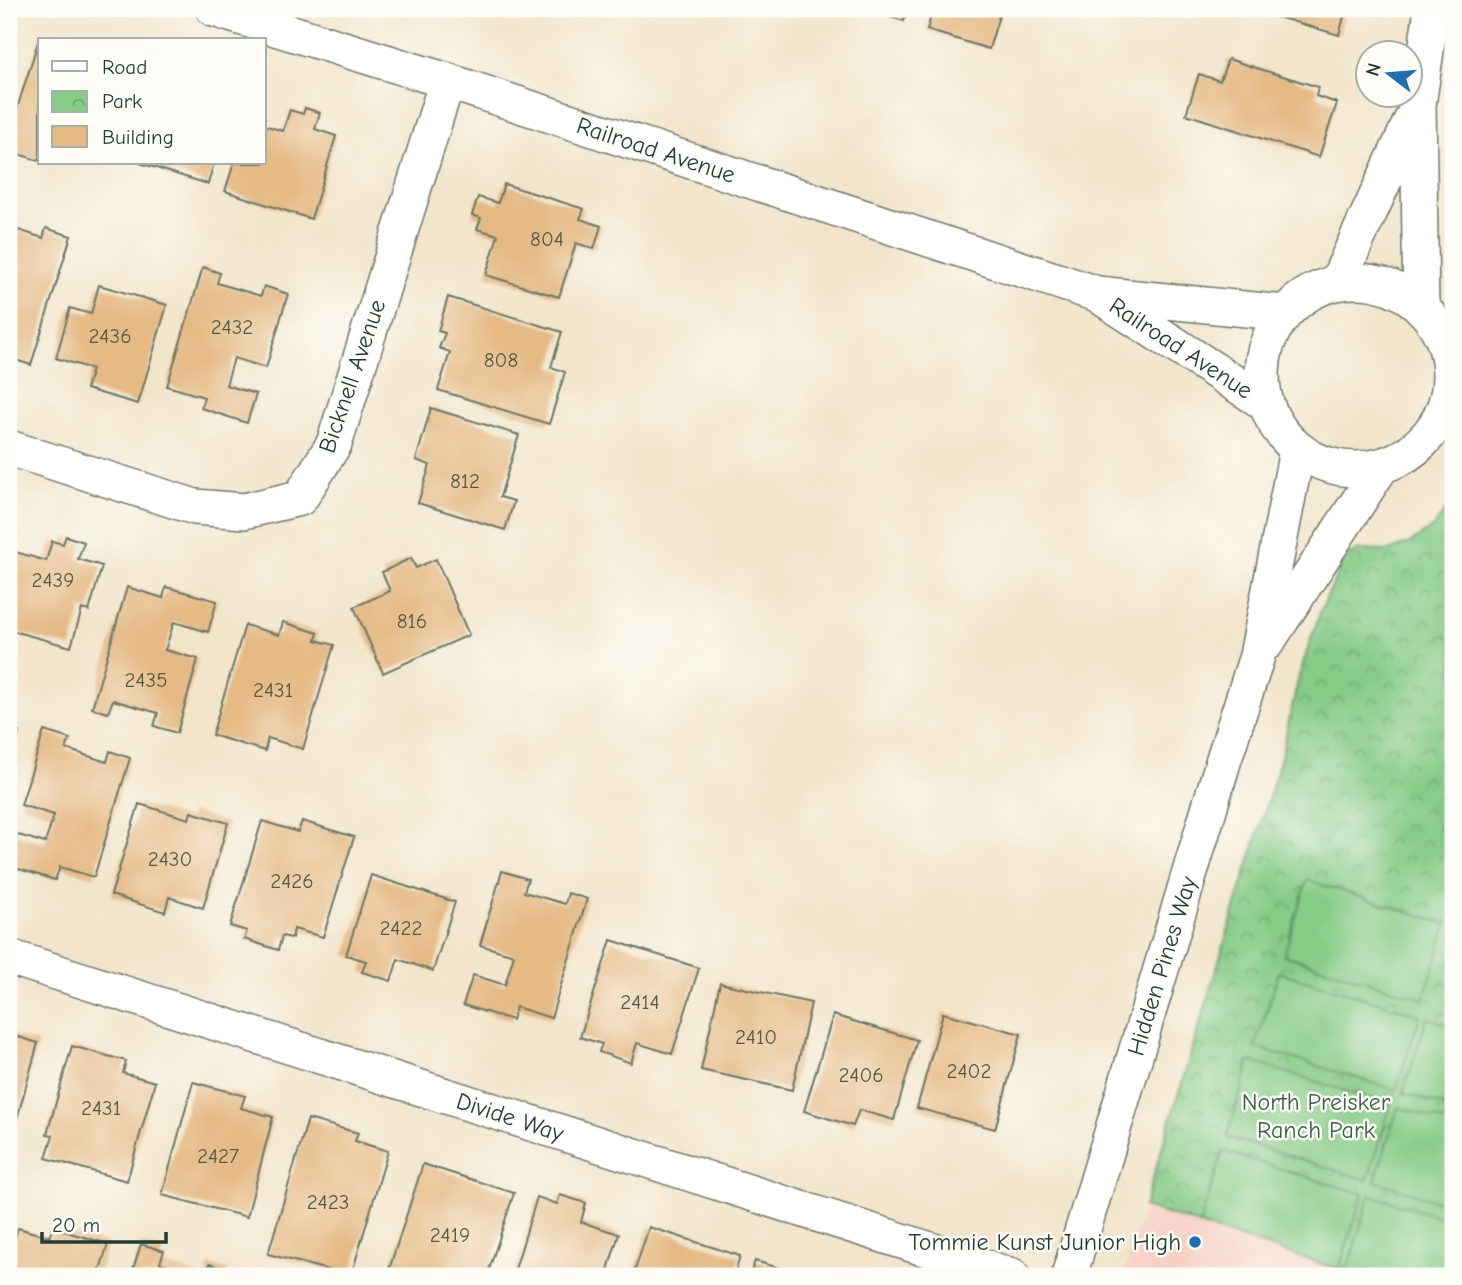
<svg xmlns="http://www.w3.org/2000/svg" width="1462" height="1285" font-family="'Comic Neue',sans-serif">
  <defs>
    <pattern id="park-crowns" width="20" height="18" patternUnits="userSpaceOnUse" patternTransform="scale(1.75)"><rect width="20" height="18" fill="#86cb86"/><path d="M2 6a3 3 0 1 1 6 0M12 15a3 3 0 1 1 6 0" fill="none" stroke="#6da66e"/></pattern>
  </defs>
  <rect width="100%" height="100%" fill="#fdfcf7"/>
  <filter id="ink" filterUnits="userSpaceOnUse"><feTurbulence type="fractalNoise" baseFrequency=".0143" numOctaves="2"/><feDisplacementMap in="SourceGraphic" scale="14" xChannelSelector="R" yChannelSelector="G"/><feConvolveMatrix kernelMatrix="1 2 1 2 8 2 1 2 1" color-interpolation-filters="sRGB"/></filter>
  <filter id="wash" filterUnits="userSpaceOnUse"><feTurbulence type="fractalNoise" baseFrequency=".00686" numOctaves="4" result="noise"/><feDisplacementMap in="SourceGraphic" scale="28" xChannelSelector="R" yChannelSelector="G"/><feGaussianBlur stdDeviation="1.57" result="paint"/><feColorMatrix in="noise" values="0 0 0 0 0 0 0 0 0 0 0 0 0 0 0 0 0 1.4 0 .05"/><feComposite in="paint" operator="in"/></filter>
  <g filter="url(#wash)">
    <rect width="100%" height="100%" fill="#f2e5ca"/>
    <!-- built -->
    <path fill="#f7d1c6" d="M1144,1207L1369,1276H1123Z"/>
    <!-- park -->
    <path fill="url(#park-crowns)" stroke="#52845d" stroke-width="2" d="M1453,495V1276H1369L1144,1207L1280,761L1299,676L1320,612L1345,557L1359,550L1389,551L1412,542L1433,527L1447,509Z"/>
    <!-- pitch -->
    <path fill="#86cb86" stroke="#52845d" stroke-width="2" d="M1307,880L1447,924L1424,999L1284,955Z
      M1279,972L1420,1015L1396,1090L1255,1047Z
      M1427,1018L1453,1026V1109L1403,1093Z
      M1250,1061L1391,1105L1367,1180L1227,1137Z
      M1398,1107L1453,1124V1206L1375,1181Z
      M1223,1151L1363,1194L1339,1269L1199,1225Z
      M1370,1195L1453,1221V1276H1366L1347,1270Z"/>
    <g id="blocks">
      <!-- building -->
      <path fill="#e5ba84" d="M863,9H907L904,21Z
        M933,9H1001L989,49L927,30Z
        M1251,9H1346L1339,35Z
        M9,27L16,30L9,52Z
        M40,36V161L9,151V134Z
        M1228,59L1318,87L1316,96L1337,103L1319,157L1186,114L1199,74L1220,81Z
        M305,108L320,113L315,129L336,136L311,219L225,191L234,163H264V125L283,131L290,110L303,114Z
        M140,163H214L208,184Z
        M504,184L584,209L580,219L601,226L594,249L576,243L559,297L486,275L498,235L477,229L481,218L472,215L478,197L498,203Z
        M9,227L43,238L46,228L71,236L31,365L9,358Z
        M203,267L220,273L217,283L261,296L264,286L288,294L266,368L234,358L226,385L256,394L247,423L201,408L204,397L167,386Z
        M99,285L167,305L138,404L86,389L92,369L56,358L70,308L91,314Z
        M448,297L562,332L551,367L565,372L549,424L438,390L450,352L439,348L445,333L438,331Z
        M431,408L519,435L500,497L514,501L505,530L418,503L430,465L416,460Z
        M66,536L84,542L78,559L102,566L89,611L82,609L71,647L9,630V609L13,595L9,594V550L46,561L52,541L63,544Z
        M411,558L416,568L436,559L469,635L383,673L354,607L390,591L382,572Z
        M127,587L163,598L166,587L217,601L208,632L174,622L165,650L198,659L177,733L154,726L158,713L113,700L108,713L92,708Z
        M283,622L318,633L316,640L334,645L303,749L268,738L265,751L212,735L245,625L279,635Z
        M9,729L19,732L9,765Z
        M44,731L70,739L66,749L107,762L110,751L130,758L94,877L60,867L55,880L9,866V843L12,833L45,843L54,815L21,805Z
        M139,804L189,819L191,812L228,823L203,908L169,897L165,912L111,895Z
        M262,821L298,832L302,821L354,837L323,937L294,929L292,938L282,936L278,950L244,939L247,931L230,926Z
        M502,871L528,879L524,892L565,904L568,893L587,899L551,1018L516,1007L512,1020L463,1005L473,975L505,985L514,955L480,945Z
        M371,875L455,902L433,971L398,959L391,981L362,972L366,961L346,955Z
        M611,940L699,968L672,1054L637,1043L631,1063L599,1052L602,1044L580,1037Z
        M720,983L811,1003L792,1090L701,1070Z
        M943,1013L1021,1034L995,1129L917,1108Z
        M833,1015L917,1040L894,1120L859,1110L853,1126L804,1111Z
        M9,1034L38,1043L10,1144H9Z
        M72,1046L126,1061L123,1073L155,1082L127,1181L46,1158L53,1135L47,1134Z
        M193,1082L245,1096L241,1108L273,1117L247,1217L162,1195Z
        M308,1119L358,1133L355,1141L388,1151L351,1276L268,1254Z
        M423,1164L514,1193L487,1276H387Z
        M560,1195L586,1203L581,1222L619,1234L606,1276H513L537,1197L557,1204Z
        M649,1227L740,1256L734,1276H633Z
        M18,1228L49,1237L53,1228L108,1244L98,1276H9V1260Z
        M141,1244L164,1251L160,1263L202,1276H131Z
        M755,1261L807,1276H750Z
        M209,1264L228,1270L226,1276H205Z"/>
    </g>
  </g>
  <g filter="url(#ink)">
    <use href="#blocks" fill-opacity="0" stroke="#697868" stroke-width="2"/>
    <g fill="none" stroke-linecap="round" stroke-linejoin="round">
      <!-- minor casing -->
      <g stroke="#697868" stroke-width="38">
        <path id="minor" d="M214,9L447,81L1097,294L1285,313
          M1262 375a94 94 0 1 1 188 0a94 94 0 1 1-188 0Z
          M1337,283L1414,115
          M1103,298L1265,403
          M1421,307L1418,105L1432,9
          M9,448L195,507L244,511L300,498L334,444L447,81
          M1267,642L1381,467
          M9,957L1012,1276
          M1069,1276L1224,759L1257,656L1297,450"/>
      </g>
      <!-- minor -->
      <use href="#minor" stroke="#fff" stroke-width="35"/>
    </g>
  </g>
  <!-- markers -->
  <circle fill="#1f6fb2" stroke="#fdfcf7" stroke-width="2.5" cx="1195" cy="1242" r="7"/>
  <g text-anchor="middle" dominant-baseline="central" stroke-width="5" stroke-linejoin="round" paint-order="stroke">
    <!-- number labels -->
    <g font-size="21" fill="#505c48">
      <text x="547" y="239">804</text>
      <text x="232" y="327">2432</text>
      <text x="110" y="336">2436</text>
      <text x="501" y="360">808</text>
      <text x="465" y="481">812</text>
      <text x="53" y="580">2439</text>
      <text x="412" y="621">816</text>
      <text x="146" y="680">2435</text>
      <text x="273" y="690">2431</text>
      <text x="170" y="859">2430</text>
      <text x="292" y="881">2426</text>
      <text x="401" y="928">2422</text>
      <text x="640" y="1002">2414</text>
      <text x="756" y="1037">2410</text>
      <text x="969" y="1071">2402</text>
      <text x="861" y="1075">2406</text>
      <text x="101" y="1108">2431</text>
      <text x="218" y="1156">2427</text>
      <text x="328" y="1202">2423</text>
      <text x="450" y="1235">2419</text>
    </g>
    <!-- street labels -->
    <g font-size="24" fill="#1f3d34" stroke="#fdfcf7">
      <text transform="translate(656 150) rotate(18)">Railroad Avenue</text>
      <text transform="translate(1181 348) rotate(33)">Railroad Avenue</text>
      <text transform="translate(352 376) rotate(-71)">Bicknell Avenue</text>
      <text transform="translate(1162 966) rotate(-73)">Hidden Pines Way</text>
      <text transform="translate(510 1117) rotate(18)">Divide Way</text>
    </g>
    <!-- park labels -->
    <g font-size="24" fill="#396048" stroke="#fdfcf7">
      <text x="1316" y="1102">North Preisker<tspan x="1316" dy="28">Ranch Park</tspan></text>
    </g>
    <!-- poi labels -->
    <g font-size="24" fill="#1f3d34" stroke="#fdfcf7" text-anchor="end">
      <text x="1181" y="1242">Tommie Kunst Junior High</text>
    </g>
  </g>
  <!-- margin -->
  <rect width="1462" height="1285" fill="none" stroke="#fdfcf7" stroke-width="35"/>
  <!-- legend -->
  <rect x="38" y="38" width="228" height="126" fill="#fdfcf7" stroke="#a4b0a9" stroke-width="2"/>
  <rect x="52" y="61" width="35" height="10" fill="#ffffff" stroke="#a4b0a9" stroke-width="2"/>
  <text x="102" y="74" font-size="21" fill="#1f3d34">Road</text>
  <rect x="52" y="91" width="35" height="21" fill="url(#park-crowns)" stroke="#a4b0a9" stroke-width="2"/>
  <text x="102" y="108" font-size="21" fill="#1f3d34">Park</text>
  <rect x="52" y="126" width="35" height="21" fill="#e5ba84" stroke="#a4b0a9" stroke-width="2"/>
  <text x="102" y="144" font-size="21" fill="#1f3d34">Building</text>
  <!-- north arrow -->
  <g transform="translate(1389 74) rotate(286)"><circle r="33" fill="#fdfcf7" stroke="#a4b0a9" stroke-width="2"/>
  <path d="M0-5L12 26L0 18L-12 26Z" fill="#1f6fb2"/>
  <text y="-10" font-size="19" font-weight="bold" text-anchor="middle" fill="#1f3d34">N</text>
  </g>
  <!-- scale -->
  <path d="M42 1232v10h124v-10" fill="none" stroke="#1f3d34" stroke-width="3.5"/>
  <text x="52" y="1232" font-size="21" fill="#1f3d34" stroke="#fdfcf7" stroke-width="5" paint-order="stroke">20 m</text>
</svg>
